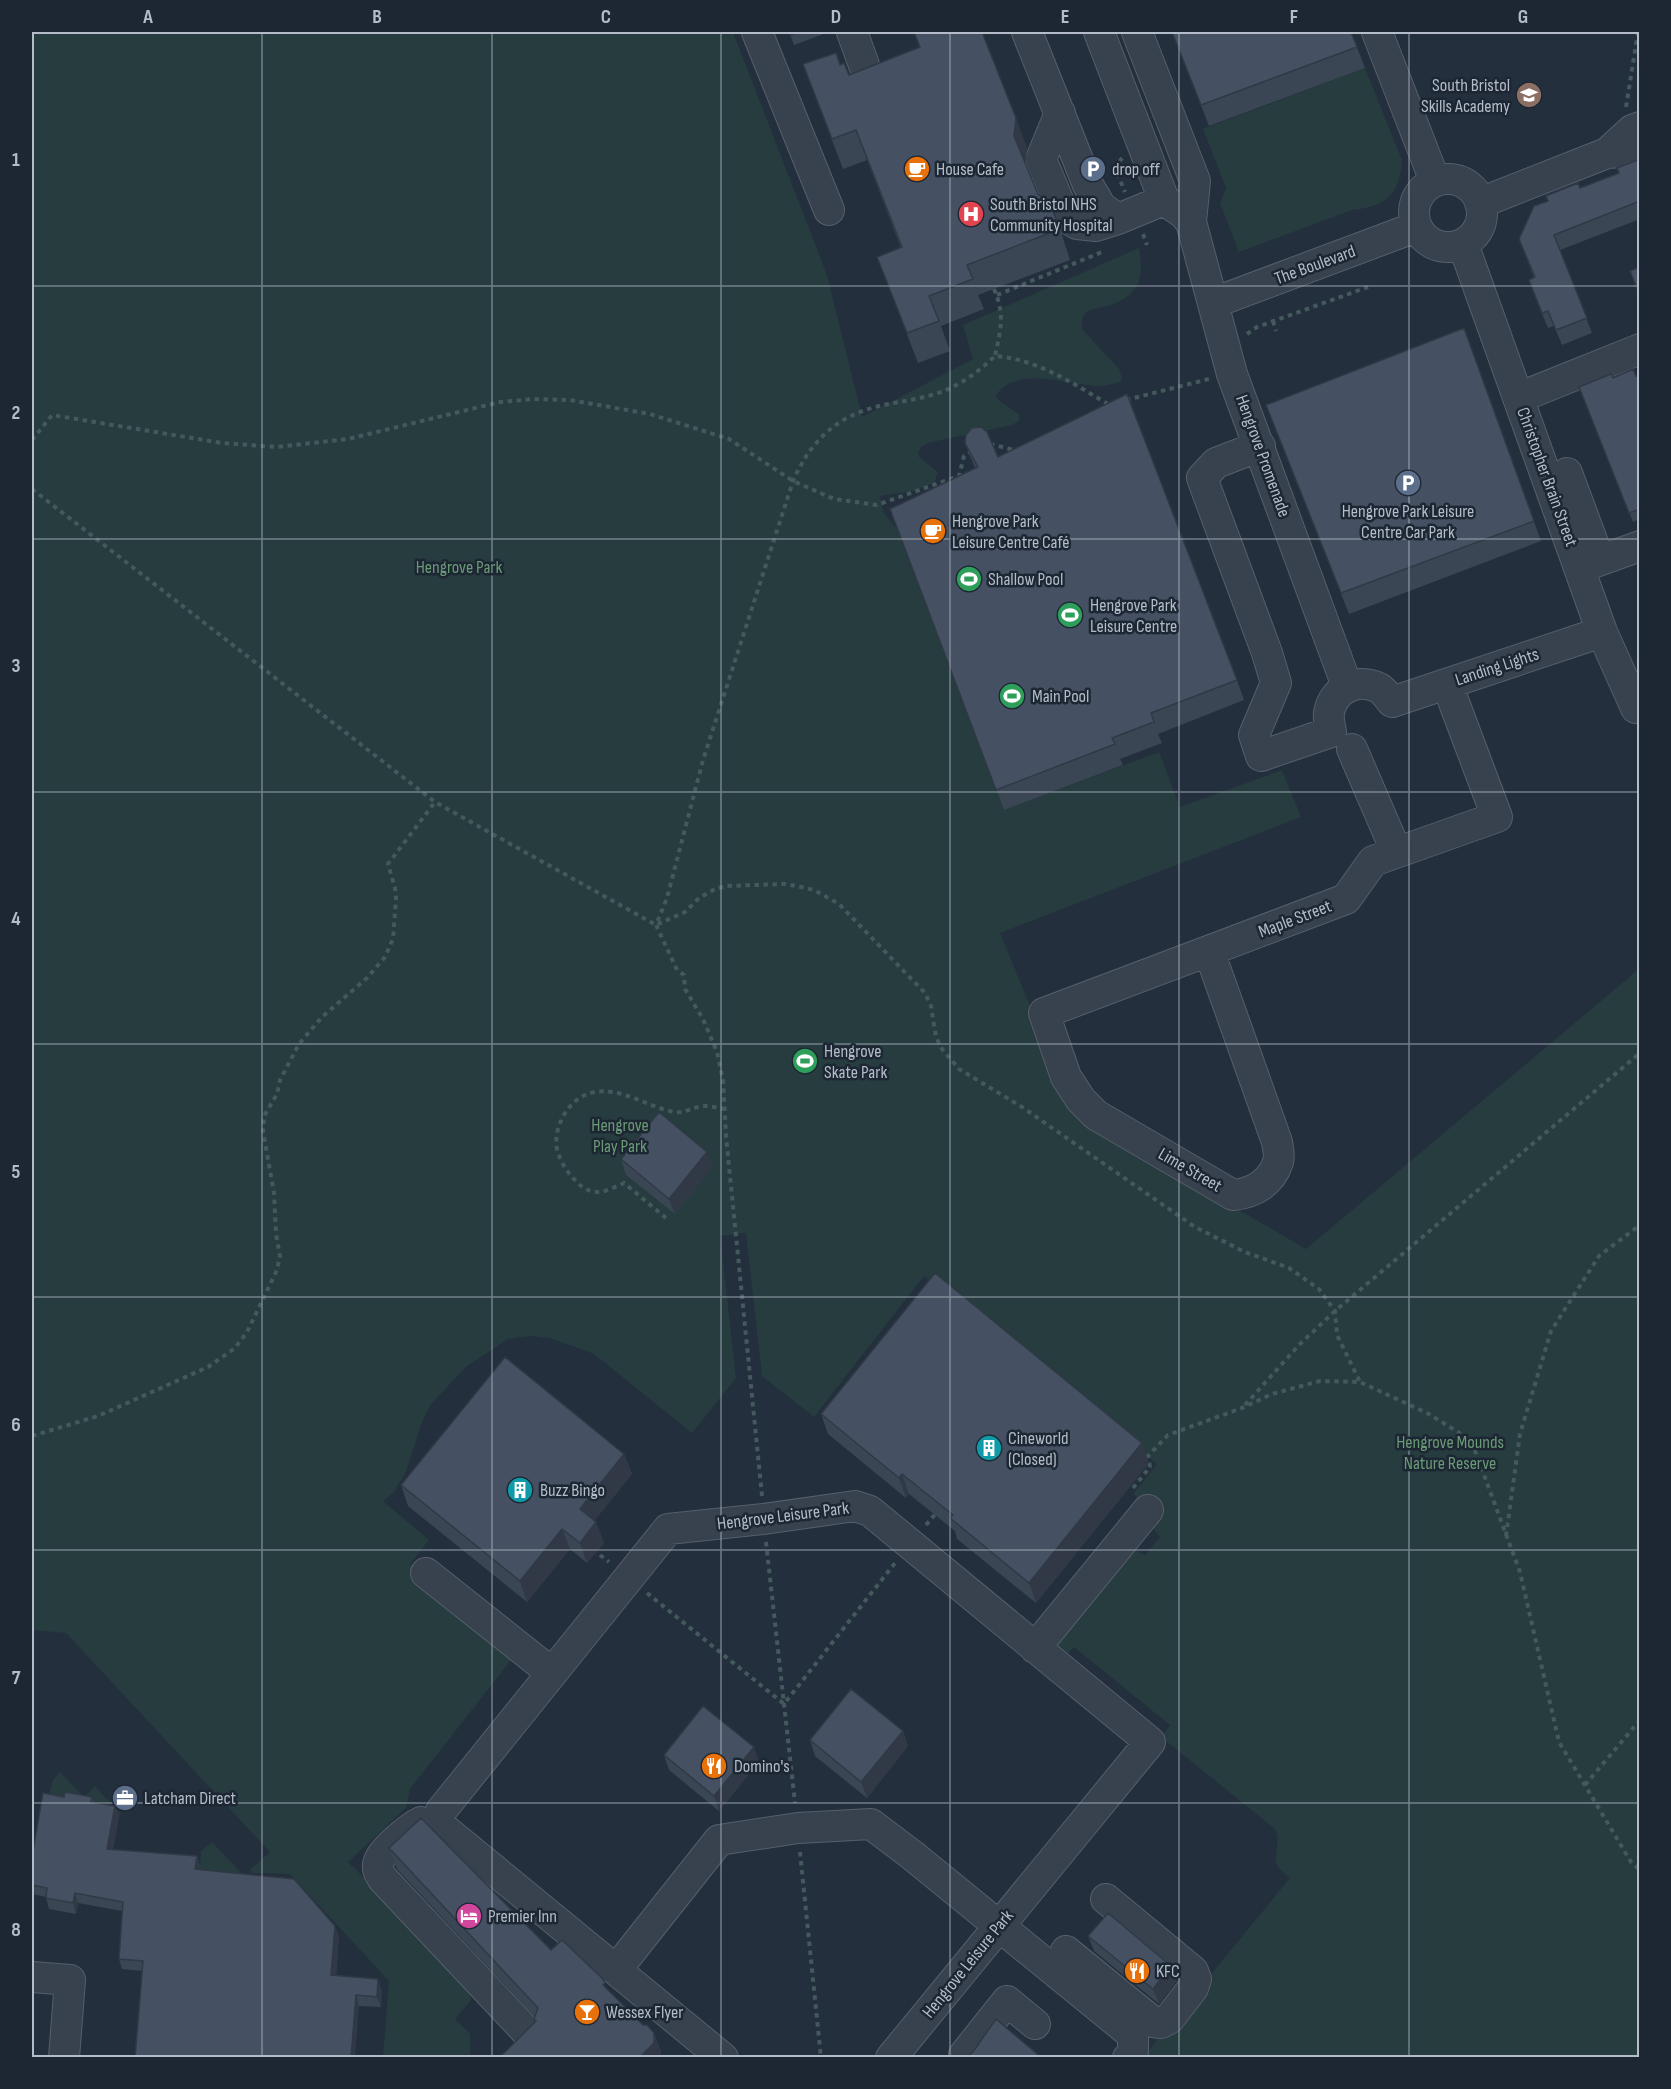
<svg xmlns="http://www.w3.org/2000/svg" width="1671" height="2089" font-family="'Sofia Sans Condensed',sans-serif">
  <rect width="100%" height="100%" fill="#242f3e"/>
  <!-- green -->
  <path fill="#263c3f" d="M32,32H733L827,275L862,417L973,359L963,325L1139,248C1144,277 1141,293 1111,305C1104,308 1093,307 1087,312C1081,316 1082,323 1082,329L1119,369L1122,377L1120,382C1114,383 1107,386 1102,386C1075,387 1013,363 996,396C1000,405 1012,407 1019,415V421L1012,425L927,443L921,447L918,452L919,457L938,472L934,483L912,491L880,496L884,513L898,530L1004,810L1159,752L1180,807L1282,770L1301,817L1000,933L1066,1093L1090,1123L1306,1249L1639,969V2057H1143L1290,1878C1286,1875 1281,1871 1278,1867C1271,1856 1283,1840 1274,1828L1161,1737L1170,1725L1074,1647L1064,1658L1055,1643L1132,1549L1145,1555L1160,1537L1151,1526L1154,1511L1133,1494L1157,1464L924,1276L814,1417L762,1376L746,1233L720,1236L736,1378L692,1433L594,1354L550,1338L530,1336L508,1339L467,1366L431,1404L422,1422L405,1474L393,1493L383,1501L429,1540L410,1564L518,1651L410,1789L406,1808L348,1862L456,1969L470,1989L471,2000L455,2019L470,2034V2057H383L389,1981L290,1874L252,1873L250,1870L270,1852L66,1633L32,1630Z
    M1365,68L1402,160C1400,195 1386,206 1352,210L1239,252L1220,203L1226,188L1203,129Z
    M60,1772L84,1797L95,1786L121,1814L119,1816L47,1803L53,1780Z
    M212,1842L247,1879H199L201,1851Z"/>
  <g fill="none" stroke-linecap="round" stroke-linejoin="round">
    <!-- minor casing -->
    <g stroke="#565f6c" stroke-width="32">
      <path id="minor" d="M757,32L829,210
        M852,32L864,65
        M1027,32L1088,185L1101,207L1118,219L1164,200
        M1099,32L1164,200L1183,213L1191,222L1232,374L1347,686
        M1137,32L1195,181L1191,222
        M1377,32L1435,181
        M1060,113L1041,159L1065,217L1077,224L1096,226L1118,219
        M1607,153L1632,130L1640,127
        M1414 213a34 34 0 1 1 68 0a34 34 0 1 1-68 0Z
        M1480,203L1607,153L1640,151
        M1463,244L1602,632L1636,708
        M1213,303L1416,227
        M1518,398L1640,349
        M1260,446L1216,463L1202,478L1267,653L1276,683L1254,735L1261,756L1331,732C1330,726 1328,719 1329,713C1333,689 1357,677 1379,688C1384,691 1388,697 1392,702L1602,632
        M1567,473L1596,551
        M1579,568L1640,546
        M1352,749L1396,851
        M1209,951L1277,1142C1278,1148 1280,1156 1278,1162C1271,1183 1254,1193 1233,1195L1096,1115L1081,1100L1066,1077L1044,1013L1346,899L1373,861L1497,817L1447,684
        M426,1573L552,1673
        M1035,1648L1148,1510
        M421,1822C410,1827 383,1850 379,1861C376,1868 379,1873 383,1879L526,2031
        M1066,1951L1153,2022L1161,2023L1169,2019L1193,1988L1196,1979L1193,1971L1106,1899
        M616,1970L719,1840L798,1828L871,1824L912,1855L1133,2035V2052L1128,2058
        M32,1977L70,1980L64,2058
        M723,2058L443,1828L438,1820L441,1811L668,1529L764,1519L855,1506L870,1511L1150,1742L891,2058
        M964,2058V2055L1007,2001L1035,2024"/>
    </g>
    <!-- path -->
    <path stroke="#44595c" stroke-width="4" stroke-dasharray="4.5 4.5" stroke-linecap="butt" d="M1626,107L1638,32
      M1122,158L1115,168L1125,192
      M1143,234L1147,245
      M994,289C1005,314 1001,329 995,356
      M997,295L1102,252
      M1273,321L1276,331
      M1247,334L1257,327L1368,287
      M1126,400L1209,379
      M32,440L52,415L222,443L277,447L348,439L500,402L534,399L570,400L650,414L729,439L793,481L834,499L877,505L959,476L964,456L973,451
      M990,444L1014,450L1018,449
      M32,489L435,802L656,925L685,912L699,898L715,889L726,886L785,884L801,887L814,890L839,904L925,993L931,1006L936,1037L942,1049L959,1069L1022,1107L1195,1227L1245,1252L1289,1268L1319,1289L1335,1311L1337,1335L1360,1382
      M666,1218L624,1183C617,1186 606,1192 598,1192C588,1192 581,1187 575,1180C567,1172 562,1164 558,1153C551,1132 566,1103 585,1095C615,1082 646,1107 674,1112C684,1114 695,1106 705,1106C711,1106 718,1108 724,1109
      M1245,1405L1300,1344L1335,1311L1640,1053
      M32,1436L98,1416L208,1367L235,1348L247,1332L277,1270L280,1256L276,1234L274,1193L263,1131L264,1116L277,1094L280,1080L299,1044L322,1017L367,978L385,957L393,939L396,899L395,888L388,864L435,802
      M1133,1488L1150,1467L1148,1456L1168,1435L1242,1408L1272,1394L1320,1381L1360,1382L1427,1413L1471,1440L1520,1572L1559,1742L1631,1862L1640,1870
      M762,1496L726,1136L723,1080L717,1052L703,1019L685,989L684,975L677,970L656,925L667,898L703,760L793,481C811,441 835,417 879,406C901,401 925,399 946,390C965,382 980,370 995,356C1037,359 1072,383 1108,404H1110
      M926,1525L937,1512
      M1506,1536L1520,1434L1551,1331L1599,1256L1640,1225
      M766,1542L795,1803
      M600,1555L609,1562
      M647,1593L784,1704L895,1563
      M1585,1785L1640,1720
      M800,1852L821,2058"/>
    <!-- minor -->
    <use href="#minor" stroke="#38414e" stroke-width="30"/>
  </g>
  <!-- wall -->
  <path fill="#3b4654" d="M789,32H829L794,45Z
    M914,32H982L1027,148L1025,163L1038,194L1060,229L1070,260L978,295L984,309L941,326L950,351L918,363L877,257L901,248L867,160L843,169L803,64L840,65L849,75L920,47Z
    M1172,32H1351L1365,68L1209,126Z
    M1640,159V219L1560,250L1592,333L1562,345L1554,326L1548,328L1534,295L1529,280L1534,278L1519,239L1547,201L1619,173Z
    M1464,328L1541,541L1349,614L1266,405Z
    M1640,375V519L1633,522L1579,387L1613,378L1636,376Z
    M965,443L998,457L1237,680L1244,700L1158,734L1162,743L1120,759L1123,765L1004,810L890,509L975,468Z
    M621,1159L713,1167L675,1214L626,1175Z
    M821,1414L1149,1463L1036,1603L957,1539L955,1531L909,1494L906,1498L828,1434Z
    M624,1454L632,1474L594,1521L596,1522L604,1543L587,1563L570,1549L527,1602L408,1506L401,1485Z
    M903,1731L908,1746L867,1798L815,1756L810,1740Z
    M664,1755L759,1762L719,1811L669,1770Z
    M64,1797H92L94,1802L119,1816L113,1850L197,1856L200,1866V1869L339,1937L336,1976L382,1990L381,2007L359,2006L142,1971L122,1969L119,1959L122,1911L78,1903L76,1914L49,1909L46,1897L32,1894V1856Z
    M389,1848L551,1950L608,1991L643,2025L654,2033L661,2052L535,2022L534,2019L535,2017L397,1869Z
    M1088,1936L1177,1981L1159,2004L1094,1951Z"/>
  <!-- shaded-wall -->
  <path fill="#303945" d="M1016,118L1027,148L1025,166L1014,136Z
    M707,1152L713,1167L675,1214L669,1199Z
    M1142,1443L1149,1463L1036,1603L1029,1583Z
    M624,1454L632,1474L587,1530L580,1509Z
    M902,1474L909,1494L906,1498L899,1478Z
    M596,1522L604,1543L587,1563L580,1543Z
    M562,1529L570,1549L527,1602L520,1581Z
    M903,1731L908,1746L867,1798L861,1782Z
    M754,1747L759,1762L719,1811L714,1796Z
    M115,1806L119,1816L111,1860L107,1849Z
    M197,1856L200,1866L199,1879L195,1869Z
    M75,1893L78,1903L76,1914L73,1903Z
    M335,1926L339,1937L335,1986L331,1975Z
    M1171,1966L1177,1981L1159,2004L1153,1989Z
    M378,1979L382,1990L381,2007L377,1997Z
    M356,1995L359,2006L355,2058H351Z
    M654,2033L661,2052V2058H639Z"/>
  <!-- building -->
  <path fill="#455162" stroke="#303945" stroke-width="1.5" d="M789,32H799L790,35Z
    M914,32H982L1016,118L1014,136L1038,194L1050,204L1060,229L967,265L973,279L929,296L939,321L907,333L877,257L902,247L856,130L832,139L803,64L836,53L840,65L844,63L849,75L920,47Z
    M1172,32H1351L1357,47L1201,105Z
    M1640,159V201L1554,235L1587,318L1556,330L1548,311L1542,313L1529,280L1535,277L1519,239L1534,206L1548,201L1546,196L1578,183L1580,188L1619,173L1617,168Z
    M1640,267V296L1630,271Z
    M1464,328L1534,521L1341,593L1266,405Z
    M1633,369L1636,376L1640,375V509L1629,513L1579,387L1611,374L1613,378Z
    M1127,394L1237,680L1151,713L1154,722L1112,738L1115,744L996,790L890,509L978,467L965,443L966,435L972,428L981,427L987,432L998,457Z
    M659,1112L707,1152L669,1199L621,1159Z
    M935,1273L1142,1443L1029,1583L950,1518L953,1515L902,1474L899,1478L821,1414Z
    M505,1357L624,1454L580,1509L596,1522L580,1543L562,1529L520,1581L401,1485Z
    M851,1689L903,1731L861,1782L810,1740Z
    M703,1706L754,1747L714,1796L664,1755Z
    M65,1792L92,1797L91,1802L115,1806L107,1849L197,1856L195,1869L294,1879L335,1926L331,1975L378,1979L377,1997L356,1995L351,2058H135L143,1961L119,1959L123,1902L75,1893L73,1903L46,1898L47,1888L32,1885V1856L43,1793L64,1797Z
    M421,1818L551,1950L562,1940L603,1979L605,1983L603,1985L643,2025H647L654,2033V2043L639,2058H499L536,2021L534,2019L538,2008L390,1849L389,1848Z
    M1108,1913L1171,1966L1153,1989L1088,1936Z
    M996,2019L1042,2058H965L973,2052Z"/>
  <!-- grid -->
  <path fill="none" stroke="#b4bcc9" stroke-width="1.5" stroke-opacity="0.55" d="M262,32V2058M492,32V2058M721,32V2058M950,32V2058M1179,32V2058M1409,32V2058M32,286H1640M32,539H1640M32,792H1640M32,1044H1640M32,1297H1640M32,1550H1640M32,1803H1640"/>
  <!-- icons -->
  <defs>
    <g id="university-disc" transform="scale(1.35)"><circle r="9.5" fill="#8d6e63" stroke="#1d2633"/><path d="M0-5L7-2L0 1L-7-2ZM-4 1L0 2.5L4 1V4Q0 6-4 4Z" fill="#fff"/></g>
    <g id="cafe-disc" transform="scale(1.35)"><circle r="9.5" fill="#e8710a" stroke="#1d2633"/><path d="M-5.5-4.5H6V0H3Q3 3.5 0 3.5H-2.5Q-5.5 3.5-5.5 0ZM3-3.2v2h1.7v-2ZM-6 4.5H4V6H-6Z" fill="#fff"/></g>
    <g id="parking-disc" transform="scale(1.35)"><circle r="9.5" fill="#5c6f8a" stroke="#1d2633"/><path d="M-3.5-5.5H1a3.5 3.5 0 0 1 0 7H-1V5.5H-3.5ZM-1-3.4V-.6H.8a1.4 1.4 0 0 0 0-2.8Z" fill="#fff"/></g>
    <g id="hospital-disc" transform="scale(1.35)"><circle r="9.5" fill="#e0444e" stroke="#1d2633"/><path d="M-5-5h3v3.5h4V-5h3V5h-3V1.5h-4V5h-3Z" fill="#fff"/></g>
    <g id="stadium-disc" transform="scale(1.35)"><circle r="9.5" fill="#2e9e5b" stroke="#1d2633"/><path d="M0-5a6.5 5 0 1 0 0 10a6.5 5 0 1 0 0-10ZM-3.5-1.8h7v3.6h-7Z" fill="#fff"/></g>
    <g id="building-disc" transform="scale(1.35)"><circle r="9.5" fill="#0f9aa8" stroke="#1d2633"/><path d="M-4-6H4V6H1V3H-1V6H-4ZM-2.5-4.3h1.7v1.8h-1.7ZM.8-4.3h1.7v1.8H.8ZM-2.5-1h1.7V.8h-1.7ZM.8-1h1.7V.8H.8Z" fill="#fff"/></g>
    <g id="restaurant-disc" transform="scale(1.35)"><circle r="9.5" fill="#e8710a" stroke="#1d2633"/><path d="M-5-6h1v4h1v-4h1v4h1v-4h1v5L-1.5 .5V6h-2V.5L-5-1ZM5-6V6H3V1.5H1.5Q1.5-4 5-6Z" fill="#fff"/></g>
    <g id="office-disc" transform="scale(1.35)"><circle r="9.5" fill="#5c6f8a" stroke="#1d2633"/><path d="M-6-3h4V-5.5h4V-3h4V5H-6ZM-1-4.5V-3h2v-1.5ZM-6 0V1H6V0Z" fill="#fff"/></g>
    <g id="hotel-disc" transform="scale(1.35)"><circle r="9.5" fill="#d1479c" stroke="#1d2633"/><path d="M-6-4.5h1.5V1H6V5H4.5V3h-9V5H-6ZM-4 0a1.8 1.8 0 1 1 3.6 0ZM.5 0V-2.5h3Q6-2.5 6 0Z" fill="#fff"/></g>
    <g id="bar-disc" transform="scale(1.35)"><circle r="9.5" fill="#e8710a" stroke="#1d2633"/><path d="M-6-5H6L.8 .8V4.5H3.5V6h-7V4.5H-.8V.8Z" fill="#fff"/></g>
  </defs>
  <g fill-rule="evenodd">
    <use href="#university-disc" x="1529" y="95"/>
    <use href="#cafe-disc" x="917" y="169"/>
    <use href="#parking-disc" x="1093" y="169"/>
    <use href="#hospital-disc" x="971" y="214"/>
    <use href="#parking-disc" x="1408" y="483"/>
    <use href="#cafe-disc" x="933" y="531"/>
    <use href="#stadium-disc" x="969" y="579"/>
    <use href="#stadium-disc" x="1070" y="615"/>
    <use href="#stadium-disc" x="1012" y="696"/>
    <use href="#stadium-disc" x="805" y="1061"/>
    <use href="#building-disc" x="989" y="1448"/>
    <use href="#building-disc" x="520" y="1490"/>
    <use href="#restaurant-disc" x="714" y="1766"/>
    <use href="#office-disc" x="125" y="1798"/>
    <use href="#hotel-disc" x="469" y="1916"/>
    <use href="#restaurant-disc" x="1137" y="1971"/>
    <use href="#bar-disc" x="587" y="2012"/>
  </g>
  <g text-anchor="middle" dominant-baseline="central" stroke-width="5" stroke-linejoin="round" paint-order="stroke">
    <!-- poi labels -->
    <g font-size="18" fill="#b4bcc9" stroke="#1d2633" text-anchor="start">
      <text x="1510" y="85" text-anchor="end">South Bristol<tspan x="1510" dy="21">Skills Academy</tspan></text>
      <text x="936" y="169">House Cafe</text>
      <text x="1112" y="169">drop off</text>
      <text x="990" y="204">South Bristol NHS<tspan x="990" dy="21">Community Hospital</tspan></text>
      <text x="1408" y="511" text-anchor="middle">Hengrove Park Leisure<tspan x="1408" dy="21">Centre Car Park</tspan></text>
      <text x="952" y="521">Hengrove Park<tspan x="952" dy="21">Leisure Centre Café</tspan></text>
      <text x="988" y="579">Shallow Pool</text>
      <text x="1090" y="605">Hengrove Park<tspan x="1090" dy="21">Leisure Centre</tspan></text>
      <text x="1032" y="696">Main Pool</text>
      <text x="824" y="1051">Hengrove<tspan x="824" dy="21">Skate Park</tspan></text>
      <text x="1008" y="1438">Cineworld<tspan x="1008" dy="21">(Closed)</tspan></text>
      <text x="540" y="1490">Buzz Bingo</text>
      <text x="734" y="1766">Domino's</text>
      <text x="144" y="1798">Latcham Direct</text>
      <text x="488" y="1916">Premier Inn</text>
      <text x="1156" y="1971">KFC</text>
      <text x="606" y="2012">Wessex Flyer</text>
    </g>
    <!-- street labels -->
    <g font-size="18" fill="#b4bcc9" stroke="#1d2633">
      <text transform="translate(1315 265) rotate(-20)">The Boulevard</text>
      <text transform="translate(1263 456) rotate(70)">Hengrove Promenade</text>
      <text transform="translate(1547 477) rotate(70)">Christopher Brain Street</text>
      <text transform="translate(1497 667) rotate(-18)">Landing Lights</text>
      <text transform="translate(1295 919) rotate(-21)">Maple Street</text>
      <text transform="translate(1190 1170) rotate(30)">Lime Street</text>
      <text transform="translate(783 1516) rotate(-7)">Hengrove Leisure Park</text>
      <text transform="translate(968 1964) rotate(-51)">Hengrove Leisure Park</text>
    </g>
    <!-- park labels -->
    <g font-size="18" fill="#6b9a76" stroke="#1d2633">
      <text x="459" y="567">Hengrove Park</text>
      <text x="620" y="1125">Hengrove<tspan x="620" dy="21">Play Park</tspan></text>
      <text x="1450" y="1442">Hengrove Mounds<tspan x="1450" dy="21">Nature Reserve</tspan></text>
    </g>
  </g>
  <!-- border -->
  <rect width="1671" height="2089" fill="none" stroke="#1d2633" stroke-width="66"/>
  <rect x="33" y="33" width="1605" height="2023" fill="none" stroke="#b4bcc9" stroke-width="2"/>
  <g font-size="20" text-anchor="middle" font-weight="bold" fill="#b4bcc9">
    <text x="148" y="23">A</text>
    <text x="377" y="23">B</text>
    <text x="606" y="23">C</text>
    <text x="836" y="23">D</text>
    <text x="1065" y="23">E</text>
    <text x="1294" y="23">F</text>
    <text x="1523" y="23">G</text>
    <text x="16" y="166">1</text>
    <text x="16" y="419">2</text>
    <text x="16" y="672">3</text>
    <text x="16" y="925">4</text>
    <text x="16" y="1178">5</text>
    <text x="16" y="1431">6</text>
    <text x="16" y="1684">7</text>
    <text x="16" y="1936">8</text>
  </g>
</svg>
